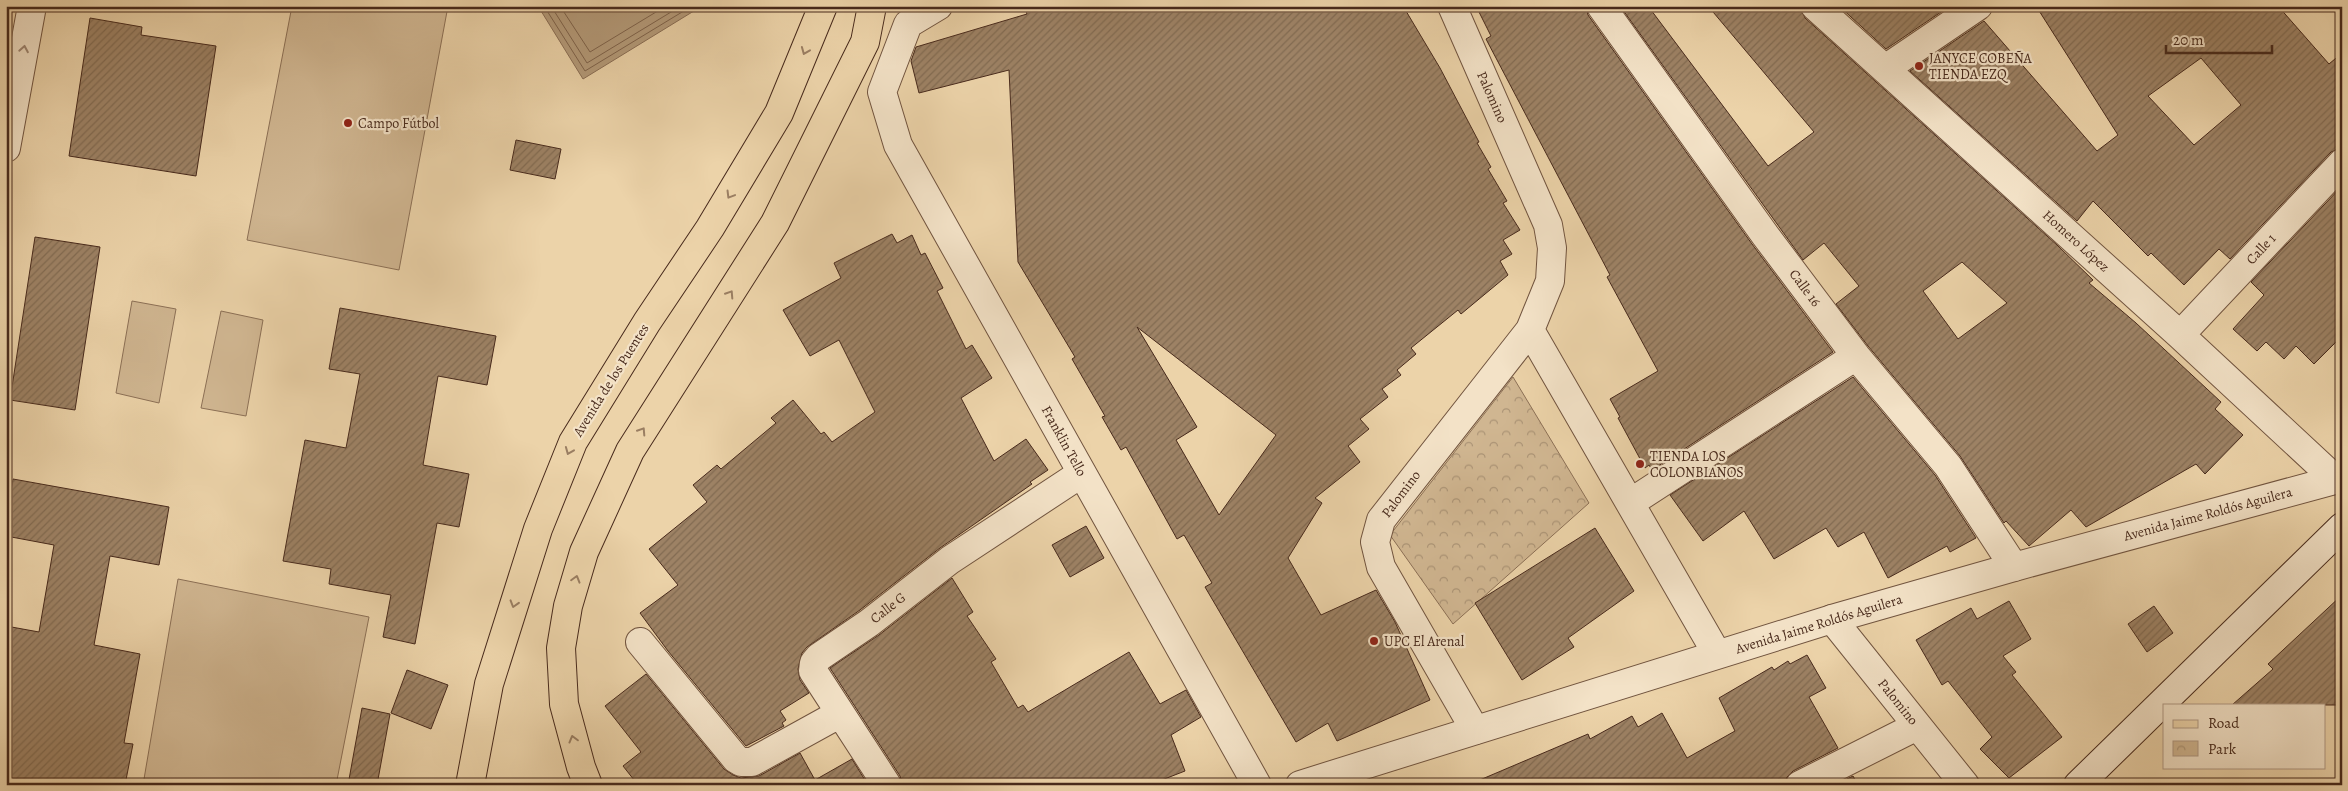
<svg xmlns="http://www.w3.org/2000/svg" width="2348" height="791" font-family="Alegreya,serif">
  <defs>
    <pattern id="park-crowns" width="20" height="18" patternUnits="userSpaceOnUse" patternTransform="scale(1.25)"><rect width="20" height="18" fill="#d0b691"/><path d="M2 6a3 3 0 1 1 6 0M12 15a3 3 0 1 1 6 0" fill="none" stroke="#ab9476"/></pattern>
    <pattern id="building-hatch" width="6" height="6" patternUnits="userSpaceOnUse" patternTransform="scale(1.25)"><rect width="6" height="6" fill="#9d8265"/><path d="M-1 1l2-2M0 6l6-6M5 7l2-2" fill="none" stroke="#826b52"/></pattern>
  </defs>
  <rect width="100%" height="100%" fill="#ecd3a9"/>
  <filter id="stains"><feTurbulence type="fractalNoise" baseFrequency=".004" numOctaves="4"/><feColorMatrix values="0 0 0 0 .2 0 0 0 0 .09 0 0 0 0 .02 0 0 0 .5 -.17"/></filter>
  <radialGradient id="worn" r=".72"><stop offset=".6" stop-color="#630" stop-opacity="0"/><stop offset="1" stop-color="#630" stop-opacity=".3"/></radialGradient>
  <!-- green -->
  <path fill="#d0b691" stroke="#8c7056" d="M292,6H448L399,270L247,240Z
    M132,301L176,309L159,403L116,393Z
    M221,311L263,320L246,416L201,408Z
    M178,579L369,617L336,785H143Z"/>
  <!-- park -->
  <path fill="url(#park-crowns)" stroke="#8c7056" d="M1513,377L1589,503L1453,624L1390,535Z"/>
  <!-- water -->
  <path fill="#b49a79" stroke="#896d54" d="M538,6H702L583,79Z"/>
  <g fill="none" stroke-linecap="round" stroke-linejoin="round">
    <!-- shore -->
    <path stroke="#7e624a" stroke-width="1" d="M544,6L585,71L692,6
      M551,6L587,63L681,6
      M560,6L590,52L666,6"/>
  </g>
  <!-- building -->
  <path fill="url(#building-hatch)" stroke="#482a1c" fill-rule="evenodd" d="M1024,6H1403L1440,68L1479,142L1477,143L1491,167L1488,169L1507,201L1503,203L1520,230L1503,240L1512,254L1500,261L1508,275L1461,314L1458,310L1411,348L1416,354L1397,370L1401,375L1382,389L1388,397L1360,419L1369,429L1348,446L1360,462L1315,498L1322,503L1288,558L1321,615L1376,590L1395,622L1430,700L1337,741L1328,723L1296,742L1205,587L1212,583L1184,535L1177,539L1126,447L1121,450L1102,417L1105,416L1072,359L1075,357L1018,262L1009,70L919,93L911,61L916,47L1027,14ZM1137,327L1276,435L1219,515L1176,440L1197,427Z
    M1476,6H1586L1588,15L1752,244L1833,352L1652,470L1649,465L1645,468L1618,418L1620,417L1610,399L1658,371L1607,277L1610,275L1486,39L1491,36Z
    M1620,6H1648L1768,166L1814,132L1708,6H1800L1805,18L2057,245L2093,280L2089,283L2136,323L2221,402L2215,409L2243,435L2205,474L2196,464L2086,527L2071,510L2029,546L2006,521L2004,523L1960,456L1868,346L1836,304L1859,286L1824,243L1803,260ZM1962,262L2007,303L1958,339L1923,291Z
    M1839,6H1950L1886,49Z
    M2036,6H2278L2329,64L2342,53V148L2331,152L2230,259L2219,249L2184,285L2151,253L2148,256L2093,201L2077,221L1910,71L1984,21L2097,151L2118,135ZM2201,58L2241,105L2194,145L2148,96Z
    M90,18L142,27L141,35L216,46L196,176L69,156Z
    M516,140L561,149L555,179L510,170Z
    M2342,186V336L2314,364L2296,346L2284,359L2266,342L2257,351L2233,329L2264,295L2251,282Z
    M892,234L897,243L912,235L921,255L925,253L943,288L937,291L966,349L972,345L992,378L961,398L994,461L1026,439L1048,470L1030,482L1032,484L940,548L860,610L807,647L802,653L798,669L800,680L809,693L780,711L786,720L782,723L784,726L746,746L668,651L640,613L678,585L649,549L707,502L693,485L717,465L721,469L776,423L771,418L793,400L821,434L824,432L832,442L875,412L839,340L810,356L783,310L841,278L834,263Z
    M35,237L100,247L75,410L10,400Z
    M340,308L496,336L487,385L438,376L423,465L469,474L459,527L437,523L415,644L383,637L391,595L329,584L331,569L283,561L305,440L346,448L360,374L329,369Z
    M1853,377L1935,475L1976,538L1950,552L1947,546L1888,578L1864,532L1838,547L1826,528L1774,559L1744,511L1703,541L1670,495Z
    M13,479L169,507L159,565L110,556L94,645L140,654L124,743L133,744L125,785H6V626L39,632L54,545L6,536V517Z
    M1086,526L1104,558L1070,577L1052,545Z
    M1595,528L1634,591L1568,638L1574,647L1522,680L1475,603Z
    M952,578L973,612L967,616L996,659L991,662L1018,708L1023,705L1028,712L1129,652L1160,704L1186,690L1201,717L1171,735L1185,771L1149,785H903L900,776L830,668L879,635Z
    M2342,595V705H2232L2273,669L2268,664Z
    M2009,601L2031,639L2003,656L2016,672L2012,675L2062,737L2009,778L1980,749L1992,737L1948,681L1942,685L1916,640L1971,608L1977,619Z
    M2154,606L2173,633L2147,652L2128,624Z
    M1807,655L1826,688L1809,697L1838,748L1793,771L1787,777L1784,785H1468L1588,734L1590,739L1632,716L1638,727L1662,713L1687,758L1735,731L1719,698L1772,667L1774,670L1788,661L1790,664Z
    M407,670L448,685L431,729L391,713Z
    M646,674L724,769L733,775L741,778L759,776L800,753L815,780L852,759L868,785H638L623,766L641,752L605,706Z
    M362,708L390,714L377,785H348Z
    M1853,776L1858,785H1835Z"/>
  <g fill="none" stroke-linecap="round" stroke-linejoin="round">
    <!-- minor casing -->
    <g stroke="#71543f" stroke-width="30">
      <path id="minor" d="M938,6L908,24L882,92L898,145L1257,785
        M1452,6L1548,225L1552,248L1550,281L1530,330L1381,520L1375,542L1381,567L1475,730
        M1601,6L1765,235L1856,356L1948,466L2014,567
        M1815,6L2180,335L2335,479
        M1885,69L1978,6
        M6,148L32,6
        M1530,330L1717,654
        M2180,335L2342,163
        M1630,503L1856,356
        M1832,619L1965,785
        M640,642L736,759L741,762H752L839,714
        M887,785L813,671L814,663L819,657L869,623L950,560L1082,473
        M1800,785L1917,726"/>
    </g>
    <!-- tertiary casing -->
    <g stroke="#71543f" stroke-width="30">
      <path id="tertiary" d="M1300,785L1832,619L2014,567L2342,478"/>
    </g>
    <!-- secondary casing -->
    <g stroke="#482a1c" stroke-width="30">
      <path id="secondary" d="M2078,785L2342,527"/>
    </g>
    <!-- primary casing -->
    <g stroke="#482a1c" stroke-width="30">
      <path id="primary" d="M470,785L489,684L538,529L573,442L647,322L710,228L779,113L823,6
        M588,785L581,767L564,704L561,648L568,606L584,552L630,451L775,223L865,42L872,6"/>
    </g>
    <!-- minor -->
    <use href="#minor" stroke="#f3e2c7" stroke-width="28"/>
    <!-- tertiary -->
    <use href="#tertiary" stroke="#f3e2c7" stroke-width="28"/>
    <!-- secondary -->
    <use href="#secondary" stroke="#f3e2c7" stroke-width="28"/>
    <!-- primary -->
    <use href="#primary" stroke="#ecd3a9" stroke-width="28"/>
  </g>
  <!-- one-way arrows -->
  <defs><path id="oneway-chevron" d="M-2-3.5L2.5 0L-2 3.5" fill="none" stroke-width="1.6" stroke-linecap="round" stroke-linejoin="round" transform="scale(1.25)"/></defs>
  <use stroke="#9e8672" href="#oneway-chevron" transform="translate(24 49) rotate(-80)"/>
  <g stroke="#9a7e62">
    <use href="#oneway-chevron" transform="translate(805 51) rotate(112)"/>
    <use href="#oneway-chevron" transform="translate(730 195) rotate(121)"/>
    <use href="#oneway-chevron" transform="translate(730 294) rotate(-57)"/>
    <use href="#oneway-chevron" transform="translate(642 431) rotate(-57)"/>
    <use href="#oneway-chevron" transform="translate(569 451) rotate(112)"/>
    <use href="#oneway-chevron" transform="translate(576 579) rotate(-74)"/>
    <use href="#oneway-chevron" transform="translate(514 604) rotate(107)"/>
    <use href="#oneway-chevron" transform="translate(573 739) rotate(-105)"/>
  </g>
  <!-- markers -->
  <g fill="#8f2418" stroke="#f3e2c7" stroke-width="2">
    <circle cx="1919" cy="66" r="5"/>
    <circle cx="348" cy="123" r="5"/>
    <circle cx="1640" cy="464" r="5"/>
    <circle cx="1374" cy="641" r="5"/>
  </g>
  <g text-anchor="middle" dominant-baseline="central" stroke-width="4.5" stroke-linejoin="round" paint-order="stroke">
    <!-- poi labels -->
    <g font-size="14" fill="#482a1c" stroke="#f3e2c7" text-anchor="start">
      <text x="1929" y="58">JANYCE COBEÑA<tspan x="1929" dy="16">TIENDA EZQ</tspan></text>
      <text x="358" y="123">Campo Fútbol</text>
      <text x="1650" y="456">TIENDA LOS<tspan x="1650" dy="16">COLONBIANOS</tspan></text>
      <text x="1384" y="641">UPC El Arenal</text>
    </g>
    <!-- street labels -->
    <g font-size="14" fill="#482a1c" stroke="#f3e2c7">
      <text transform="translate(1492 97) rotate(66)">Palomino</text>
      <text transform="translate(2076 241) rotate(42)">Homero López</text>
      <text transform="translate(2261 249) rotate(-47)">Calle 1</text>
      <text transform="translate(1805 288) rotate(53)">Calle 16</text>
      <text transform="translate(611 380) rotate(-58)">Avenida de los Puentes</text>
      <text transform="translate(1064 441) rotate(61)">Franklin Tello</text>
      <text transform="translate(1401 494) rotate(-53)">Palomino</text>
      <text transform="translate(2208 514) rotate(-15)">Avenida Jaime Roldós Aguilera</text>
      <text transform="translate(888 608) rotate(-38)">Calle G</text>
      <text transform="translate(1819 624) rotate(-17)">Avenida Jaime Roldós Aguilera</text>
      <text transform="translate(1898 702) rotate(51)">Palomino</text>
    </g>
  </g>
  <!-- margin -->
  <rect width="2348" height="791" fill="none" stroke="#ecd3a9" stroke-width="25"/>
  <rect x="8" y="8" width="2333" height="776" fill="none" stroke="#482a1c" stroke-width="2.5"/>
  <rect x="12" y="12" width="2323" height="766" fill="none" stroke="#482a1c"/>
  <!-- legend -->
  <rect x="2163" y="704" width="162" height="65" fill="#f3e2c7" stroke="#af9883"/>
  <rect x="2173" y="720" width="25" height="8" fill="#ecd3a9" stroke="#af9883"/>
  <text x="2208" y="728" font-size="15" fill="#482a1c">Road</text>
  <rect x="2173" y="741" width="25" height="15" fill="url(#park-crowns)" stroke="#af9883"/>
  <text x="2208" y="754" font-size="15" fill="#482a1c">Park</text>
  <!-- scale -->
  <path d="M2166 45v8h106v-8" fill="none" stroke="#482a1c" stroke-width="2.5"/>
  <text x="2173" y="45" font-size="15" fill="#482a1c" stroke="#f3e2c7" stroke-width="4" paint-order="stroke">20 m</text>
  <rect width="100%" height="100%" filter="url(#stains)"/>
  <rect width="100%" height="100%" fill="url(#worn)"/>
</svg>
